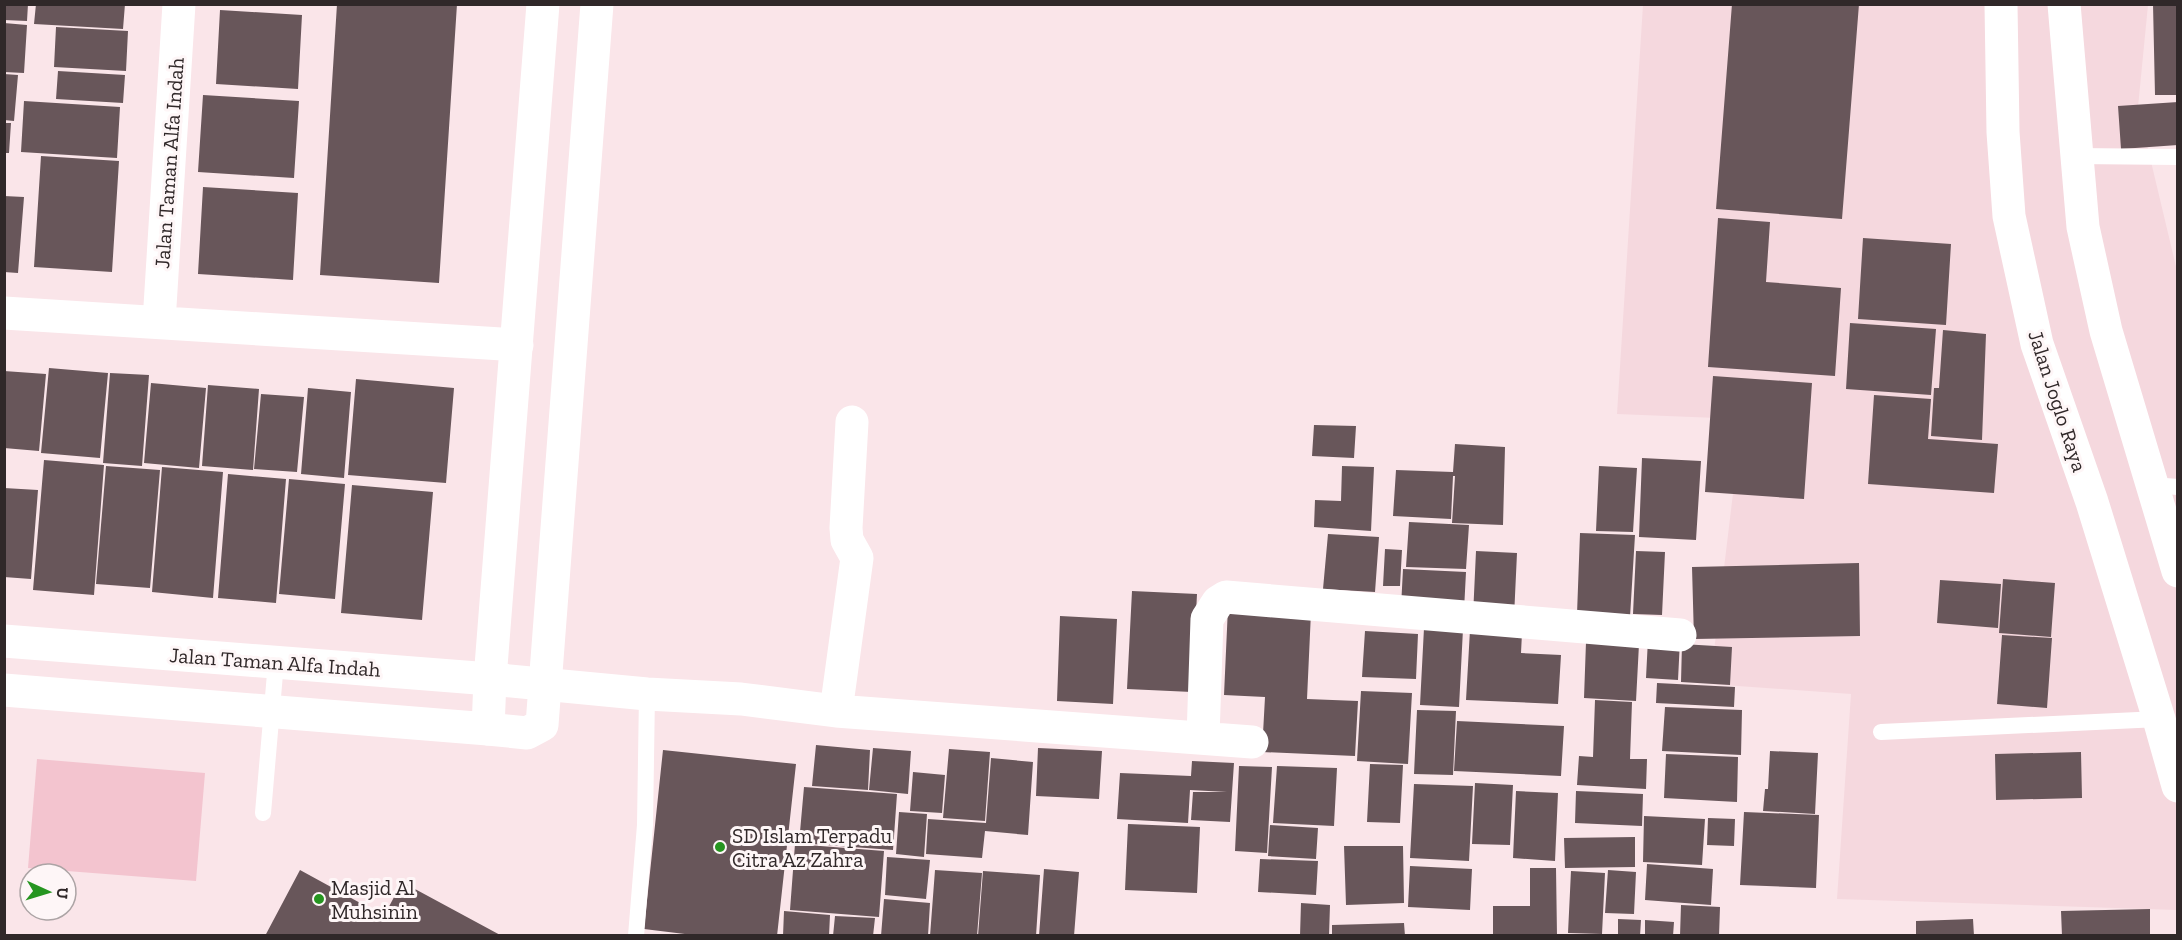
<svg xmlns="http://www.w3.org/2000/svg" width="2182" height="940" font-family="'Zilla Slab',serif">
  <rect width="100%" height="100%" fill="#fae5e9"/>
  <!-- built -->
  <path fill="#f5d8de" d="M1643,5H2148L2138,107L2178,275L2177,910L1837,899L1851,694L1710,684L1742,419L1617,414Z"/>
  <!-- green -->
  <path fill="#f3c4cf" d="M37,759L205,773L196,881L28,868Z"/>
  <!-- building -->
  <path fill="#68565a" d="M4,4H28L27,21L4,20Z
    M36,4H125L123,29L34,24Z
    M337,4H457L439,283L320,275Z
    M1732,4H1859L1842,219L1716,209Z
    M2153,4H2178V95H2155Z
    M220,10L302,15L298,89L216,84Z
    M4,23L27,25L24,73L4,72Z
    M56,27L128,31L126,71L54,67Z
    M58,71L125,75L123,103L56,99Z
    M4,74L18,75L14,121L4,120Z
    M203,95L299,101L294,178L198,172Z
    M24,101L120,107L117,158L21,152Z
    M2178,102V145L2121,149L2118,106Z
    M4,123H11L9,153H4Z
    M41,156L119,161L112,272L34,267Z
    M203,187L298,193L293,280L198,274Z
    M4,196L24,197L18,273L4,272Z
    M1718,218L1770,222L1766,282L1841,288L1835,376L1708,367Z
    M1863,238L1951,244L1946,325L1858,319Z
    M1850,323L1936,329L1931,395L1846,389Z
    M1943,330L1986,334L1982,440L1931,436L1934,388H1939Z
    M49,368L108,373L100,458L41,453Z
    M4,371L46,374L39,451L4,448Z
    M110,373L149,375L142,466L103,463Z
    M1713,376L1812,383L1804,499L1705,492Z
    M356,379L454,388L446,483L348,475Z
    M151,383L206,388L199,468L144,463Z
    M208,385L259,389L253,470L202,466Z
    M308,388L351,392L344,478L301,474Z
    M261,394L304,397L297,472L254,469Z
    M1874,395L1931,399L1928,439L1998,444L1994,493L1868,484Z
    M1314,425L1356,426L1354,458L1312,456Z
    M1455,444L1505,447L1503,525L1452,523L1455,476H1453L1451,519L1393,516L1396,470L1453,472Z
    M1642,458L1701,461L1696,540L1639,537Z
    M44,460L104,465L94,595L33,590Z
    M106,466L160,470L150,588L96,584Z
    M1342,466L1374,467L1371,531L1314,527L1315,500L1341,501Z
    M1599,466L1637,468L1633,532L1596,531Z
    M162,467L223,472L213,598L152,592Z
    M228,474L286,479L276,603L218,598Z
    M289,479L345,484L335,599L279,594Z
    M352,485L433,492L422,620L341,613Z
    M4,488L38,490L31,579L4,577Z
    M1409,522L1469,525L1466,569L1406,567Z
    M1580,533L1635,535L1630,617L1577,614Z
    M1328,534L1379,537L1375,592L1323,589Z
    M1385,549L1402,550L1400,586H1383Z
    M1476,551L1517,553L1514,617L1473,616Z
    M1636,551L1665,552L1662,615L1633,614Z
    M1859,563L1860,636L1694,639L1692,567Z
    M1403,569L1466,572L1464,610L1401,607Z
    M2003,579L2055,583L2051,637L1999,633Z
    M1940,580L2001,584L1998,628L1937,623Z
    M1132,591L1197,594L1192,692L1127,689Z
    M1228,607L1311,612L1307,699L1358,701L1355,756L1262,752L1265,697L1224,695Z
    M1060,616L1117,619L1113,704L1057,701Z
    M1424,628L1463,629L1459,707L1420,705Z
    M1470,630L1522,633L1521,653L1561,655L1558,704L1466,700Z
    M1365,631L1418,634L1416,679L1362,677Z
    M2002,635L2052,638L2047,708L1997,704Z
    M1648,639L1680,640L1678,680L1646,678Z
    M1586,642L1639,644L1636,701L1584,698Z
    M1682,644L1732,647L1730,685L1681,682Z
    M1657,683L1735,687L1734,707L1656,703Z
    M1361,691L1412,693L1408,764L1357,761Z
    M1595,700L1632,702L1630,759H1647L1646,789L1577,785L1579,756L1593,757Z
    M1665,707L1742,710L1741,755L1662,751Z
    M1417,710L1456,711L1453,775L1414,774Z
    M1457,721L1564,726L1561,776L1454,771Z
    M816,745L870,750L868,790L812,786Z
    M873,748L911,751L908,794L869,790Z
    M1038,748L1102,751L1099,799L1036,796Z
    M949,749L990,752L985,821L943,818Z
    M663,750L796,764L777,936H701L644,929Z
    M1770,751L1818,753L1815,814L1763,811L1765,789H1768Z
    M2081,752L2082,798L1996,800L1995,754Z
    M1666,754L1738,757L1737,802L1664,798Z
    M991,758L1033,762L1028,835L985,831L982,858L926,854L928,819L986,823Z
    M1192,761L1234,763L1230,822L1191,820L1193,792H1227L1190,790L1188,823L1117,819L1120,773L1191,776Z
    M1370,764L1403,765L1400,823L1367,822Z
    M1239,766L1272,767L1267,853L1235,851Z
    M1277,766L1337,768L1334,826L1273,823Z
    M913,772L945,775L942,813L910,811Z
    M1475,783L1513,785L1510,845L1472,844Z
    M1414,784L1473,786L1469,861L1410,858Z
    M804,787L897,794L893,850L799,843Z
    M1516,791L1558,793L1555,861L1513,858Z
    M1576,791L1643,794L1642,826L1575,823Z
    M899,812L927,814L924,857L896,854Z
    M1744,812L1819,815L1816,888L1740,885Z
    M1644,816L1705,819L1702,865L1643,862Z
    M1708,818L1735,819L1734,846L1707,845Z
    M1128,824L1200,827L1197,893L1125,890Z
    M1270,825L1318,828L1316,859L1268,856Z
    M1635,837V867L1565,868L1564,838Z
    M795,844L884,851L879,917L790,910Z
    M1344,846H1403L1404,903L1346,905Z
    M887,857L930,860L926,899L885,895Z
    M1260,859L1318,861L1316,895L1258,892Z
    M1647,864L1713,869L1711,905L1645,900Z
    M1410,866L1472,869L1470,910L1408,907Z
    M1530,868H1556L1557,936H1493V906H1530Z
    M1044,869L1079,872L1074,936H1039Z
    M300,870L384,916L402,882L502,936H265Z
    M935,870L982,873L977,936H930Z
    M1608,870L1636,872L1634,914L1605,913Z
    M983,871L1040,875L1036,936H978Z
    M1571,871L1605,873L1602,934L1568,933Z
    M884,899L930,903L928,936H881Z
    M1301,903L1330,905L1329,936H1300Z
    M1681,905L1720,907L1719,936H1680Z
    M2150,909V936H2062L2061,911Z
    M784,911L830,915L829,936H783Z
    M835,916L875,918L873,936H833Z
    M1618,919L1641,920L1640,936H1618Z
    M1973,919L1974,936H1916V921Z
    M1645,920L1674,922L1673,936H1645Z
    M1404,923L1405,936H1332V925Z"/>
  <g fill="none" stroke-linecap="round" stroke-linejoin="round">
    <!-- lane -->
    <path stroke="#fff" stroke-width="16" d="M2076,156L2178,157
      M2152,485L2178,487
      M1881,732L2159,719
      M263,813L276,662
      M636,936L645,825L647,694"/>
    <!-- street -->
    <path stroke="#fff" stroke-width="33" d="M4,313L517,345
      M159,322L179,4
      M4,641L490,679L647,694L741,699L836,711L1252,742
      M4,690L488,729
      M836,711L857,558L847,540L846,528L852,422
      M1203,737L1207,619L1218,602L1226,597L1680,635"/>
    <!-- secondary -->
    <path stroke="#fff" stroke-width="33" d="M543,4L490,679L488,729L527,733L542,725L597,4
      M2001,4L2003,132L2009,216L2037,344L2092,502L2159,719L2178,786
      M2064,4L2083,227L2106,331L2178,571"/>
  </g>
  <!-- markers -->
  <g fill="#269520" stroke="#fef6f7" stroke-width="2">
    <circle cx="720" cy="847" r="6"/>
    <circle cx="319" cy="899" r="6"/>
  </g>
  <g text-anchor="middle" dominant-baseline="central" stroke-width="6" stroke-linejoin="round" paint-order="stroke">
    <!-- street labels -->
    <g font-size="21" fill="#302829" stroke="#fef6f7">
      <text transform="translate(169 163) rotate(-86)">Jalan Taman Alfa Indah</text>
      <text transform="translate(2058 401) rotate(72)">Jalan Joglo Raya</text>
      <text transform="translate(275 662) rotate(4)">Jalan Taman Alfa Indah</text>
    </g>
    <!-- poi labels -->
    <g font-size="21" fill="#302829" stroke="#fef6f7" text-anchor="start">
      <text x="732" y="835">SD Islam Terpadu<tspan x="732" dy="24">Citra Az Zahra</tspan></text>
      <text x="331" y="887">Masjid Al<tspan x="331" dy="24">Muhsinin</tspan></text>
    </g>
  </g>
  <!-- border -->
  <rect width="2182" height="940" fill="none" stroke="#302829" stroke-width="12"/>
  <!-- north arrow -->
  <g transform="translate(48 892) rotate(94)"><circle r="28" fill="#fef6f7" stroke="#aca4a5" stroke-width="1.5"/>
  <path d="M0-4.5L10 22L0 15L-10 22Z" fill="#269520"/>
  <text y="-9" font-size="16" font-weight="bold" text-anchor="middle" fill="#302829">U</text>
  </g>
</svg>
